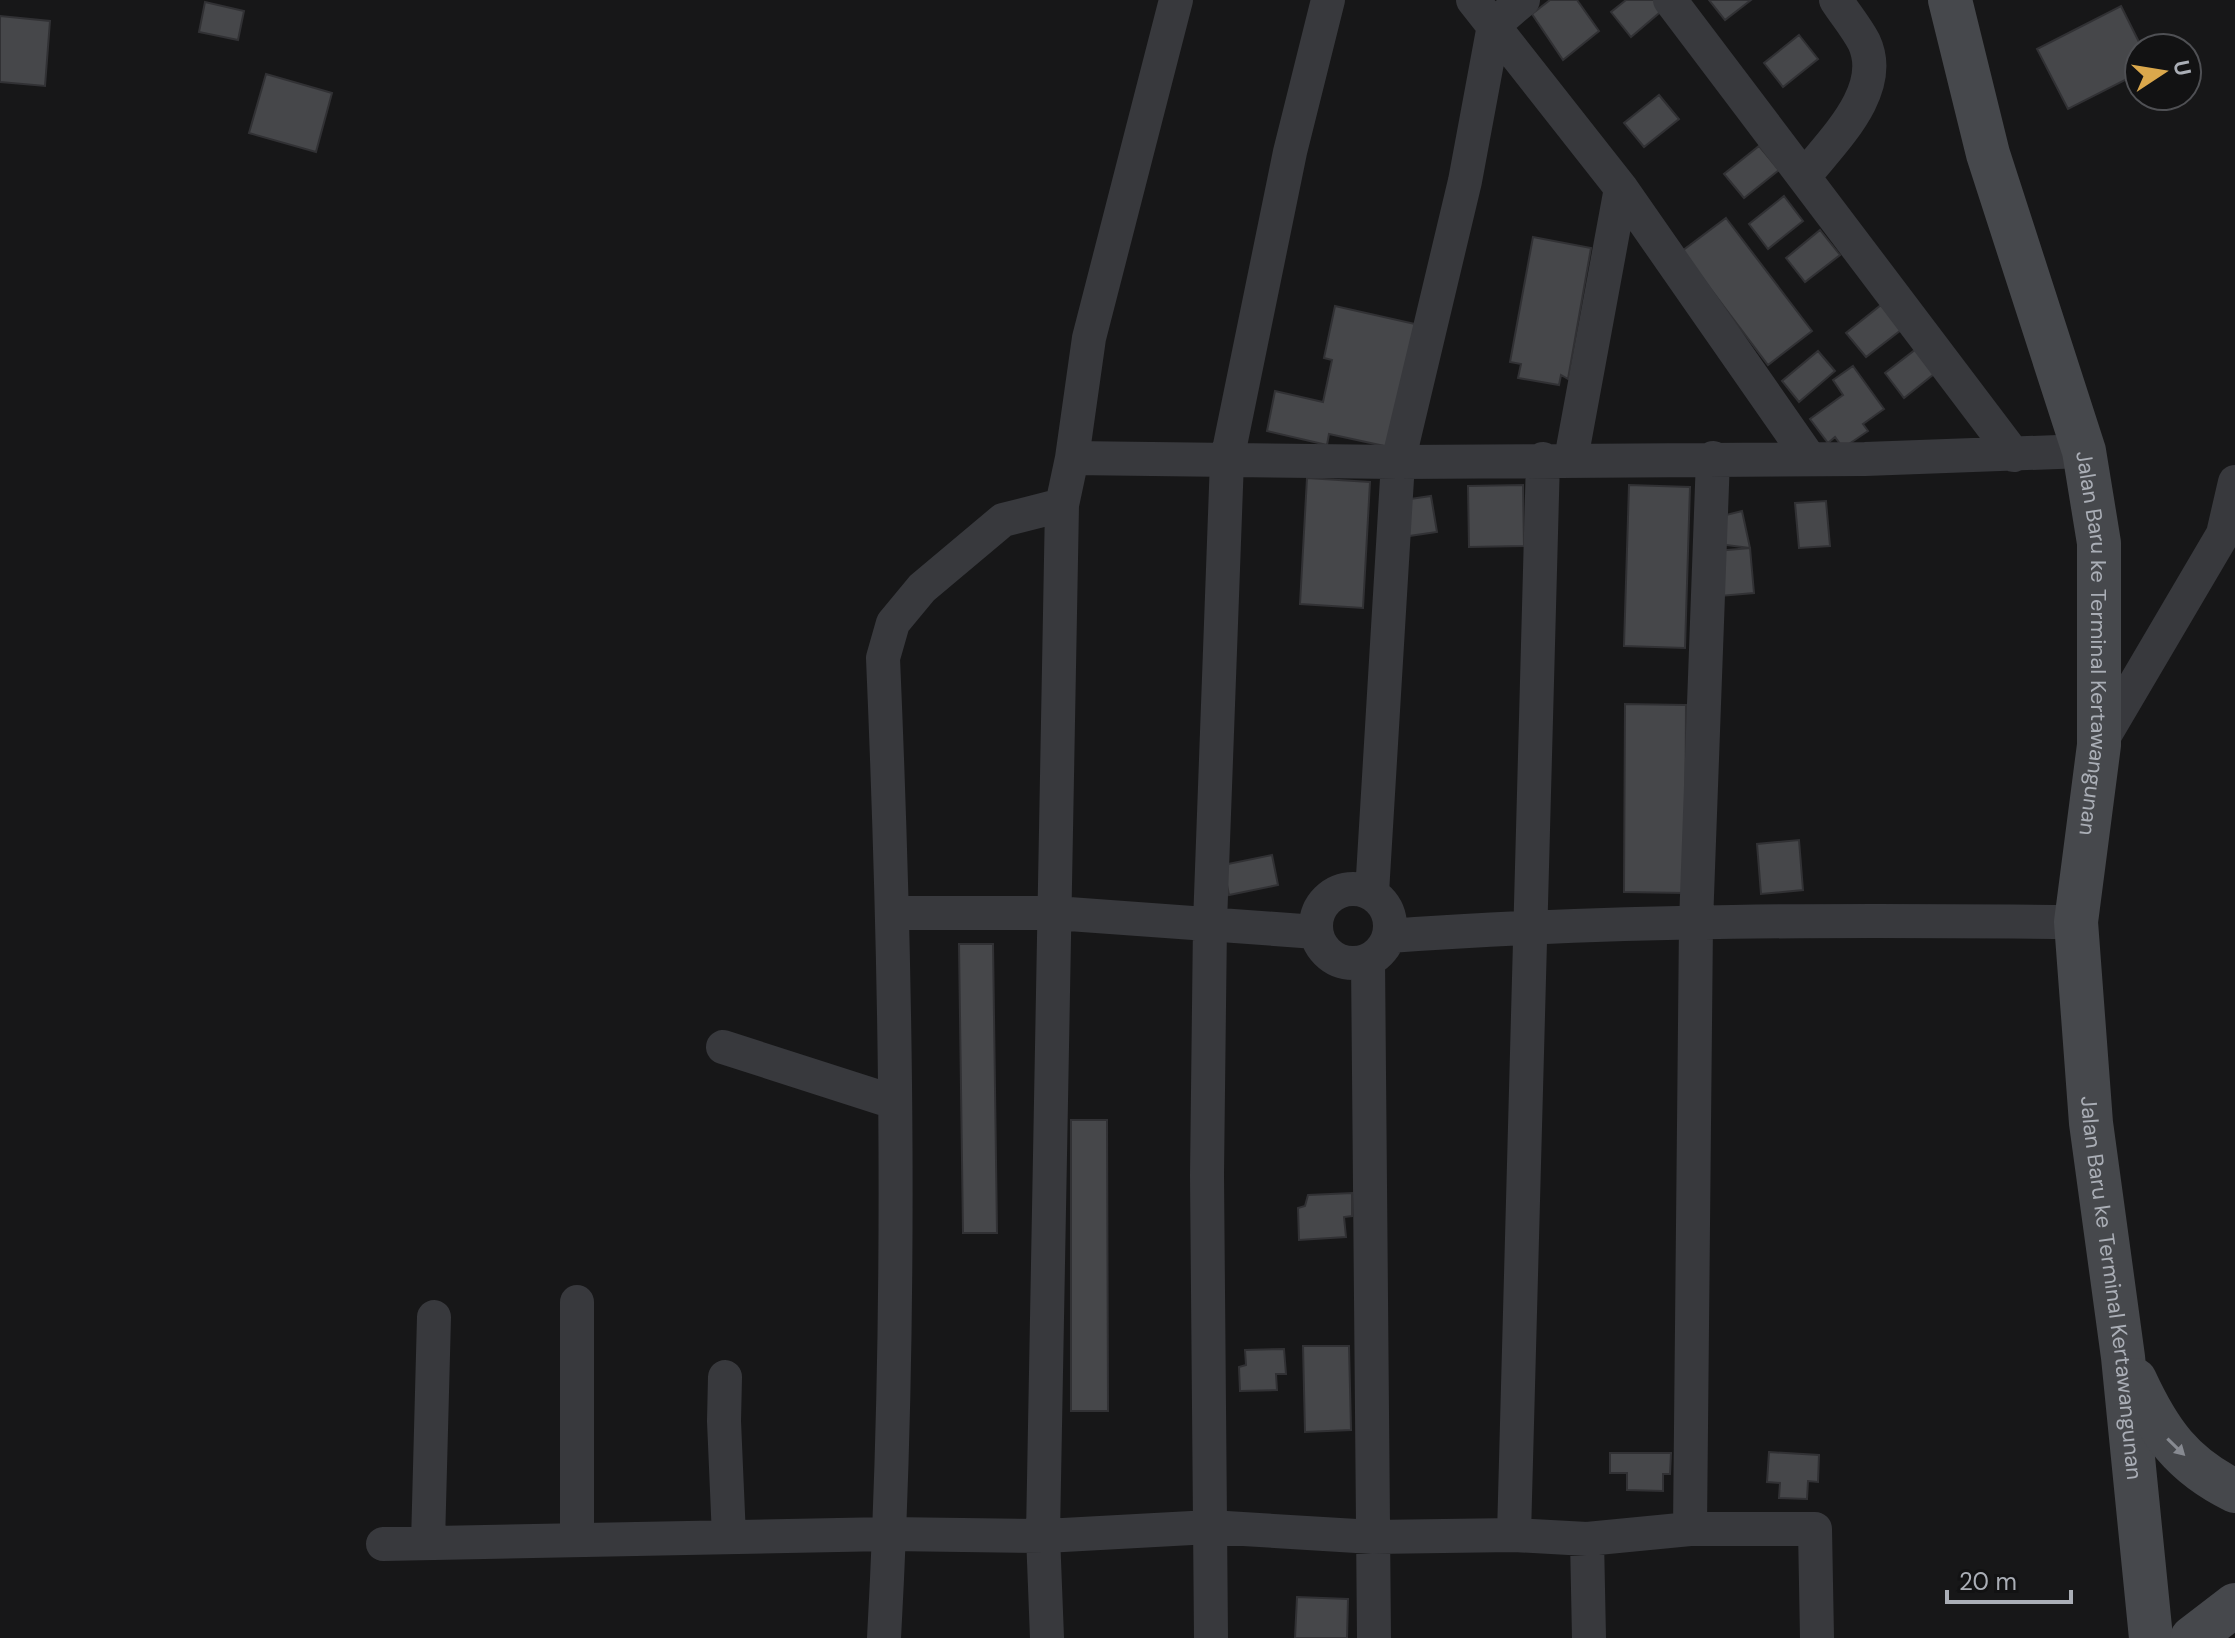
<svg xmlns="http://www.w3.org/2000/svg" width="2235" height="1638" font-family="'DM Sans',sans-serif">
  <rect width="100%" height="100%" fill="#171718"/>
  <!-- building -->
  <path fill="#46474a" stroke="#313134" stroke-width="2" d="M1550,0H1577L1599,31L1563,60L1532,14Z
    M1626,0H1659L1665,8L1631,37L1611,12Z
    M1709,0H1751L1725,20Z
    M205,2L244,11L238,40L199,32Z
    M2121,6L2142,48H2139V73L2068,109L2037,49Z
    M0,16L50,21L45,86L0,82Z
    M1799,35L1818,59L1783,87L1764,63Z
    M266,74L332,93L316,152L249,133Z
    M1659,95L1679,119L1644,147L1624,123Z
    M1759,146L1779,170L1744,198L1724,174Z
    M1784,196L1803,221L1768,249L1749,224Z
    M1726,218L1812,331L1768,365L1682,251Z
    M1820,230L1840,255L1805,282L1786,258Z
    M1533,237L1591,248L1568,379L1561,375L1559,385L1518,378L1521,364L1510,362Z
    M1881,305L1901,330L1866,357L1846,333Z
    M1335,306L1415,324L1389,447L1329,434L1327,445L1267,431L1275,391L1323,402L1332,360L1324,358Z
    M1920,346L1939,370L1904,398L1885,373Z
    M1818,351L1835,371L1799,402L1782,381Z
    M1853,366L1884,409L1863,424L1868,431L1843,448L1835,437L1828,443L1810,419L1843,395L1833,380Z
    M1307,478L1370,482L1363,608L1300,604Z
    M1523,485L1524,546L1469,547L1468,486Z
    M1629,485L1690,487L1685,648L1624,646Z
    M1431,496L1437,532L1409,536L1403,500Z
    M1826,501L1830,546L1799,548L1795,503Z
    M1742,511L1750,548L1718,544L1722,516Z
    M1750,548L1754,593L1720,596L1716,551Z
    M1625,704L1686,705L1685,893L1624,892Z
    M1799,840L1803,890L1761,894L1757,844Z
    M1272,855L1278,885L1229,895L1223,865Z
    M959,944H993L997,1233H963Z
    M1071,1120H1107L1108,1411H1071Z
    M1352,1193V1216L1344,1217L1346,1237L1299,1240L1298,1208L1305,1206L1308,1195Z
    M1303,1346H1349L1351,1430L1305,1432Z
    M1284,1349L1286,1374H1276L1277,1390L1240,1391L1239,1367L1246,1365L1245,1350Z
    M1769,1452L1819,1455L1818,1482L1808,1481L1807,1499L1779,1498L1780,1483L1767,1482Z
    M1610,1453H1671L1670,1474H1663V1491L1627,1490V1473H1610Z
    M1297,1597L1348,1599L1347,1638H1295Z"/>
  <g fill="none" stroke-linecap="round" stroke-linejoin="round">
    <!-- minor -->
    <path stroke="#38393d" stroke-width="34" d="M1473,0L1621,188L1809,458
      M1670,0L2014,455
      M1804,177C1831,142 1887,91 1864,42C1856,27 1845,14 1836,0
      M1072,458L1089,338L1176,0
      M1571,459L1621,188
      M2099,745L2223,534L2235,482
      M1316 926a37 37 0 1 1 74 0a37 37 0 1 1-74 0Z
      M1372,893L1398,462L1465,181L1494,25L1523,0
      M894,913H1055L1316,932
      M1389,936C1618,919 1847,920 2076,922
      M1368,960L1374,1638
      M723,1047L894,1102
      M725,1377L724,1421L729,1537
      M1690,1529L1696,923L1713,458
      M1514,1535L1543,459
      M1587,1539L1589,1638
      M577,1540V1302
      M428,1543L434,1317
      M383,1544L889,1534L1045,1536L1210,1527L1373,1537L1514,1535L1587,1539L1690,1529H1815L1817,1638
      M884,1638C902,1312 897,984 883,658L893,623L922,588L1003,520L1062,505L1072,458L1398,462L1865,459L2084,451
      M1047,1638L1043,1535L1062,505
      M1211,1638L1207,1175L1210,923L1227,460L1290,152L1328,0"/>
    <!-- secondary -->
    <g stroke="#46484c" stroke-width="44">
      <path id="s1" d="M1950,0L1988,154L2084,451L2099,543V745L2076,922L2091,1123L2123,1357L2151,1638"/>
      <path d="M2135,1380C2159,1432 2182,1465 2235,1491"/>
      <path d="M2192,1638L2235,1605"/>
    </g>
  </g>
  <!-- one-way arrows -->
  <defs><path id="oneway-solid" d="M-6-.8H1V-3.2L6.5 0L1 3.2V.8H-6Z" transform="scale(2)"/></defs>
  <use fill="#878a91" href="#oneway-solid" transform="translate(2176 1447) rotate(44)"/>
  <g text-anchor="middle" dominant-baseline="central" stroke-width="8" stroke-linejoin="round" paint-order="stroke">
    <!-- street labels -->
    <g font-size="22" fill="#aaaeb6" stroke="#121213">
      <text stroke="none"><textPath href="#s1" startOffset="664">Jalan Baru ke Terminal Kertawangunan</textPath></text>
      <text stroke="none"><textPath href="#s1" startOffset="1312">Jalan Baru ke Terminal Kertawangunan</textPath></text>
    </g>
  </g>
  <!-- north arrow -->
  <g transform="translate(2163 72) rotate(78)"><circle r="38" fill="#121213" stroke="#4f5054" stroke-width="2"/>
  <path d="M0-6L14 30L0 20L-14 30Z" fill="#dba84c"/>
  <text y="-12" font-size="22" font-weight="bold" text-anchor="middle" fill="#aaaeb6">U</text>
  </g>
  <!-- scale -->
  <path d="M1947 1590v12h124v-12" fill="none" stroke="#aaaeb6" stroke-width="4"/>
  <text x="1959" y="1590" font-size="24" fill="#aaaeb6" stroke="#121213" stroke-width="6" paint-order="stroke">20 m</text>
</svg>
